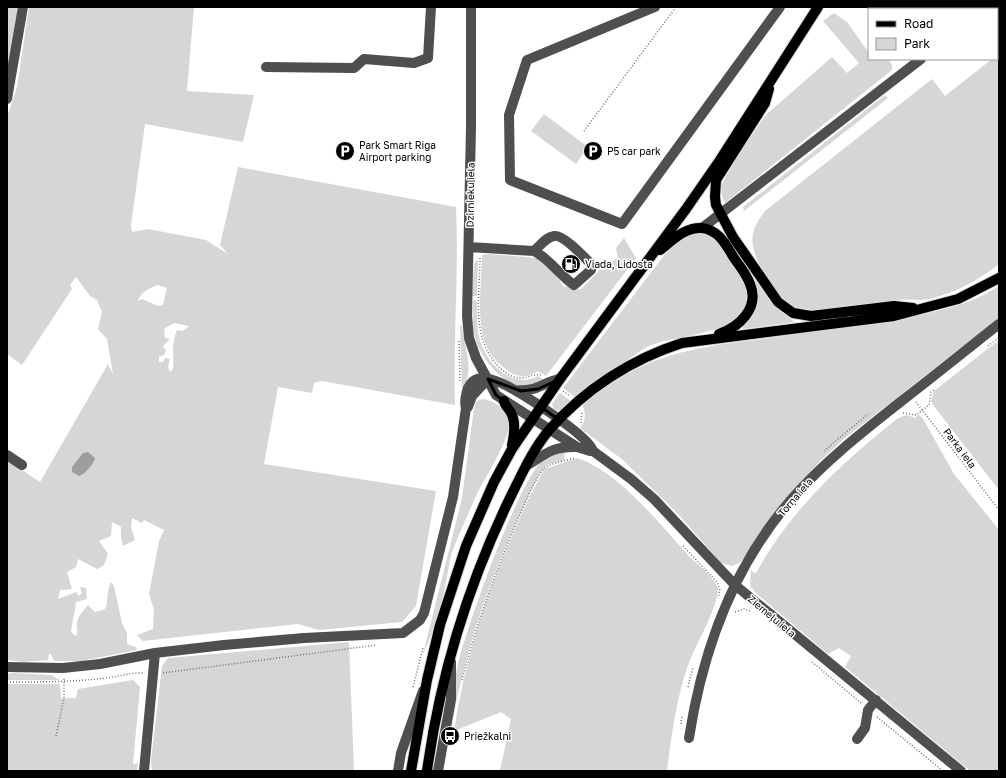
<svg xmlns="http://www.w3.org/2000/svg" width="1006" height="778" font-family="'Golos Text',sans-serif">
  <rect width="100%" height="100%" fill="#fff"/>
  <!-- green -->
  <path fill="#d6d6d6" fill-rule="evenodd" d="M7,7H23L7,99Z
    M29,7H194L187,91L254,95L243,142L145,124L131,225L132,232L148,229L206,240L228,254L220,245L238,167L456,207C459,273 453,339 455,405L322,381L314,383L312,393L278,387L264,464L436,491L416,606L402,622L319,630L298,624L143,641L137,635L153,629L154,610L149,594L159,541L164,530L144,520L142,523L132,518L131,527L135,540L123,546L121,537V527L112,522L111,536L99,541L108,554L104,565L97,569L78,559L76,567L67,572L72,589L60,590L58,599L76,592L79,596L82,593L80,587L86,588L87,599L76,602C75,612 72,622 71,632L76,636C79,630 76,628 77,622C78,616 84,610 88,605L95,612L105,609C109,600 106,591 111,582L114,586L122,623L127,633V644L136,647L137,650L81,661H54L51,654H49L48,660L23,662L7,660V460L40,482L108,364L113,374L107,339L98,329L102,312L97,300L90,296L76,277L70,285L72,289L22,365L7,354V117L17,87ZM158,285L167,288L163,305L158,306L142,299L138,301C140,292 150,288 158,285ZM174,323L189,326L183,331L177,330C171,344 174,355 173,369L170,372L168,367L170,359L165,358L163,362H159V357L164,355L166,351L163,346L170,339L165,338L164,329Z
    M834,13L847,22L869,53V59H888L892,65V70L725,203L722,196L721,186L735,160L760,123L767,114L832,57L847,73L859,63L823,21Z
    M999,54V264C984,276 967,286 949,293C940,296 929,300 920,300C913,300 906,299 899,300C875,303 820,316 799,311C779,305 767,281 759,264C749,241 750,231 765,211L932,79L945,96L992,59H997Z
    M885,95L888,98L744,211L743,207Z
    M544,114L588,147L576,164L531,131Z
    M700,233C719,237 726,252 736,267C744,279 751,292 745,306C743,311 741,316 737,319C721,334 671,336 647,347C639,351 632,357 625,362C608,374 591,385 575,397L563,388L672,245L690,234Z
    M624,238L636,258L546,376L538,371C528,378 516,378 507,370C499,364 491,357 487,347C475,320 482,284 482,255L489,254L537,258L554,273L564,287L566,286L574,290L581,289L605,265L618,258L616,248Z
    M731,240C750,270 765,303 795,322L743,329L742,327L746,324L755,308L728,242Z
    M478,259L477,296H472L474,264Z
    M999,286V318L844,439L819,462L769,520L744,558L739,563L732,566L721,563L679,515L623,460L580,428C585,422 587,412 582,405C606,386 631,369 660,359C690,348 723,344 755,340C801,333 847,328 893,320C930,313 967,307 999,286Z
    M473,300L477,301C477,314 476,328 480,341C488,365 512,389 538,376L543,379C516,402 484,364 476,341C472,328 472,314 473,300Z
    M460,325L462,326C465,351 475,368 462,393Z
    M999,340V490L933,405L931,401L934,391Z
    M560,393L571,401C566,405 561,414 554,409L552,404Z
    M483,399C494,401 509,410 509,424C509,442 483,480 475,498C467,517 458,536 451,555C449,563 448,573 446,582C442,606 434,631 423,654L462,498L474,409L476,401Z
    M907,415L915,418L918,415L922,417L954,474L999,530V771H970L845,667L851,656L839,648L828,654L757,594L750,586L751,571L756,573C791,509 842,463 898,418Z
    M565,450L564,460L547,465L539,475C497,558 467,638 451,730H449C452,708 453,686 458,664C466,629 520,475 545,458C551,454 559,453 565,450Z
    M577,458C621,473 659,524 689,556C699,566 712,575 718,588C717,612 694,646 686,671C676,703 671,738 667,771H500L511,719L501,712L454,731C464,664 484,600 511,538C521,515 531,491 545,469Z
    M349,642L354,770L152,771L151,761L162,666L168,658Z
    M14,673L51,675L60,680H7V674Z
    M133,680L140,687L133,764L138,763L137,771H7V684H60L61,698H76L78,689Z"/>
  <!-- water -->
  <path fill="#9d9d9d" d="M88,452L95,458C94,464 85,474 79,476L72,472V467L83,453Z"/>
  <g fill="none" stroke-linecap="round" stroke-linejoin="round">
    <!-- major casing -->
    <g stroke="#dbdbdb" stroke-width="12">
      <path id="major" d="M769,89L765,103L716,180L715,197L716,205L733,237L778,302L793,313L811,316L894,306L913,308
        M660,250C673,240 685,227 702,228C719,230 726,245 734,258C740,266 747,275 750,284C760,308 739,327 719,334
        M504,401C505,407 510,409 512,415C516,424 514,436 512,445
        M411,771L427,680L440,625L466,546L494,482L512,449L560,379L686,209L720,160L818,7
        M427,771C440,677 468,585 509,500C521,476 532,450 550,429C585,389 632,359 682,343L894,316L958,299L999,278"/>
    </g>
    <!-- path -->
    <path stroke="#717171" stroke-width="1.5" stroke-dasharray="1 2" stroke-linecap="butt" d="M584,131L676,7
      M480,258C480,294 470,338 499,367C503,371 508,375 514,377C524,381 532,373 541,375
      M459,341L460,382
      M988,346L999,338
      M563,391L570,396
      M916,402L999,510
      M903,413L916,415L929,405L931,392L935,389
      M581,423L582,411
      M824,451L868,414
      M683,546L717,582L720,590L718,598
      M735,612L744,609L750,611
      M812,662L861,703
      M163,673L377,645
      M462,680C476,625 495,573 517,521C524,506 533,481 544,469C550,463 567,460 575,458
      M7,682C40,682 73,682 106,678C119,677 131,672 143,673
      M413,687L423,648
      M688,687L693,667
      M877,717L943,771
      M681,724L682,716
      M56,736L64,698V678"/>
    <!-- minor -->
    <path stroke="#4f4f4f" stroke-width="10" d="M471,7V127L467,316L469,338L476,358L496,395L577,447L590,451H593
      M655,7L527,60L509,115L510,180L622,224L780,7
      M985,9L987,7
      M266,67L354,68L364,59L414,63L428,58L431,7
      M7,99L23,7
      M702,228L921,59
      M469,247L534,251C550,259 559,275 574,285L591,270V264C584,257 563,234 554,236C546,237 540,246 534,251
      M515,390C538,392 541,383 560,379
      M468,407L472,396L488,379
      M7,455L22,465
      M526,466C546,454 552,446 577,447
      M7,667L63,668L100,664L155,653L224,645L304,638L403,633L420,620L424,613L453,497L466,408C464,402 466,394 468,388C470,384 473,380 477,379C483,377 494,380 501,383C517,390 590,436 593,451L631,479L654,499L735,585L961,771
      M689,738C703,648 736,559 799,491C830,457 864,431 899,403C933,377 966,350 999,324
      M857,739L865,728L868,710L876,700
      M144,771L155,653
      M398,771L401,753L423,691
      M438,771L451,699V662"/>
    <!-- major -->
    <use href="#major" stroke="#000" stroke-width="10"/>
  </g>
  <!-- marked area -->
  <path fill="none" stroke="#000" stroke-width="3" stroke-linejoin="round" d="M771,81L765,103L716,180V205L733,237L778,302L793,313L811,316L894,306L919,309L894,316L682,343L656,351L602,383L559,420L541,407L512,449L513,416L504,401L496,395L488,379L521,391L538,389L560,379L686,209Z"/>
  <!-- icons -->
  <defs>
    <g id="parking-disc" transform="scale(1)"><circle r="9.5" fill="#000" stroke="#fff"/><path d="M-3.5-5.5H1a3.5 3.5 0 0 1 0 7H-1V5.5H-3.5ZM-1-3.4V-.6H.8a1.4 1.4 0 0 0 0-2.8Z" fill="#fff"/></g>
    <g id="fuel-disc" transform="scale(1)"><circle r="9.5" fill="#000" stroke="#fff"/><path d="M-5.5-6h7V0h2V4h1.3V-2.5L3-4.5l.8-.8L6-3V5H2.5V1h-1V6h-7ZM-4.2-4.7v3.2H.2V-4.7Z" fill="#fff"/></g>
    <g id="bus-disc" transform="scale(1)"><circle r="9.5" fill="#000" stroke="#fff"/><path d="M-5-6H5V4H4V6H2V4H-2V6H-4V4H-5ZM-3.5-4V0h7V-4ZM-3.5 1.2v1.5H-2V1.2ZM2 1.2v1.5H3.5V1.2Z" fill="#fff"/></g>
  </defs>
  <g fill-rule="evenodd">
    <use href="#parking-disc" x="345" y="151"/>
    <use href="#parking-disc" x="593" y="151"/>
    <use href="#fuel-disc" x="571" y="264"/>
    <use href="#bus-disc" x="450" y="736"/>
  </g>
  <g text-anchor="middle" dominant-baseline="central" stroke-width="3" stroke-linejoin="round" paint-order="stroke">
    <!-- poi labels -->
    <g font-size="10" fill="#000" stroke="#fff" text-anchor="start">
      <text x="359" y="145">Park Smart Riga<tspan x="359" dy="12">Airport parking</tspan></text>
      <text x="607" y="151">P5 car park</text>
      <text x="585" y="264">Viada, Lidosta</text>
      <text x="464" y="736">Priežkalni</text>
    </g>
    <!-- street labels -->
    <g font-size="10" fill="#000" stroke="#fff">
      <text transform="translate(470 195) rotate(-89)">Dzirnieku iela</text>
      <text transform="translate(960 448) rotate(53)">Parka iela</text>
      <text transform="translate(795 497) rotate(-49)">Torņa iela</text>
      <text transform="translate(772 616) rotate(40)">Ziemeļu iela</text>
    </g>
  </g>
  <!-- border -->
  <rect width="1006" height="778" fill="none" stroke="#000000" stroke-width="16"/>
  <!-- legend -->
  <rect x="868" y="8" width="130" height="52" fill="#ffffff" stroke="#999999"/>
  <rect x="876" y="21" width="20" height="6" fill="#000000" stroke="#999999"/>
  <text x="904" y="28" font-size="12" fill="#000000">Road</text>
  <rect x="876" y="38" width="20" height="12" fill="#d6d6d6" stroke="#999999"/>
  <text x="904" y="48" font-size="12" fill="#000000">Park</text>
</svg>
